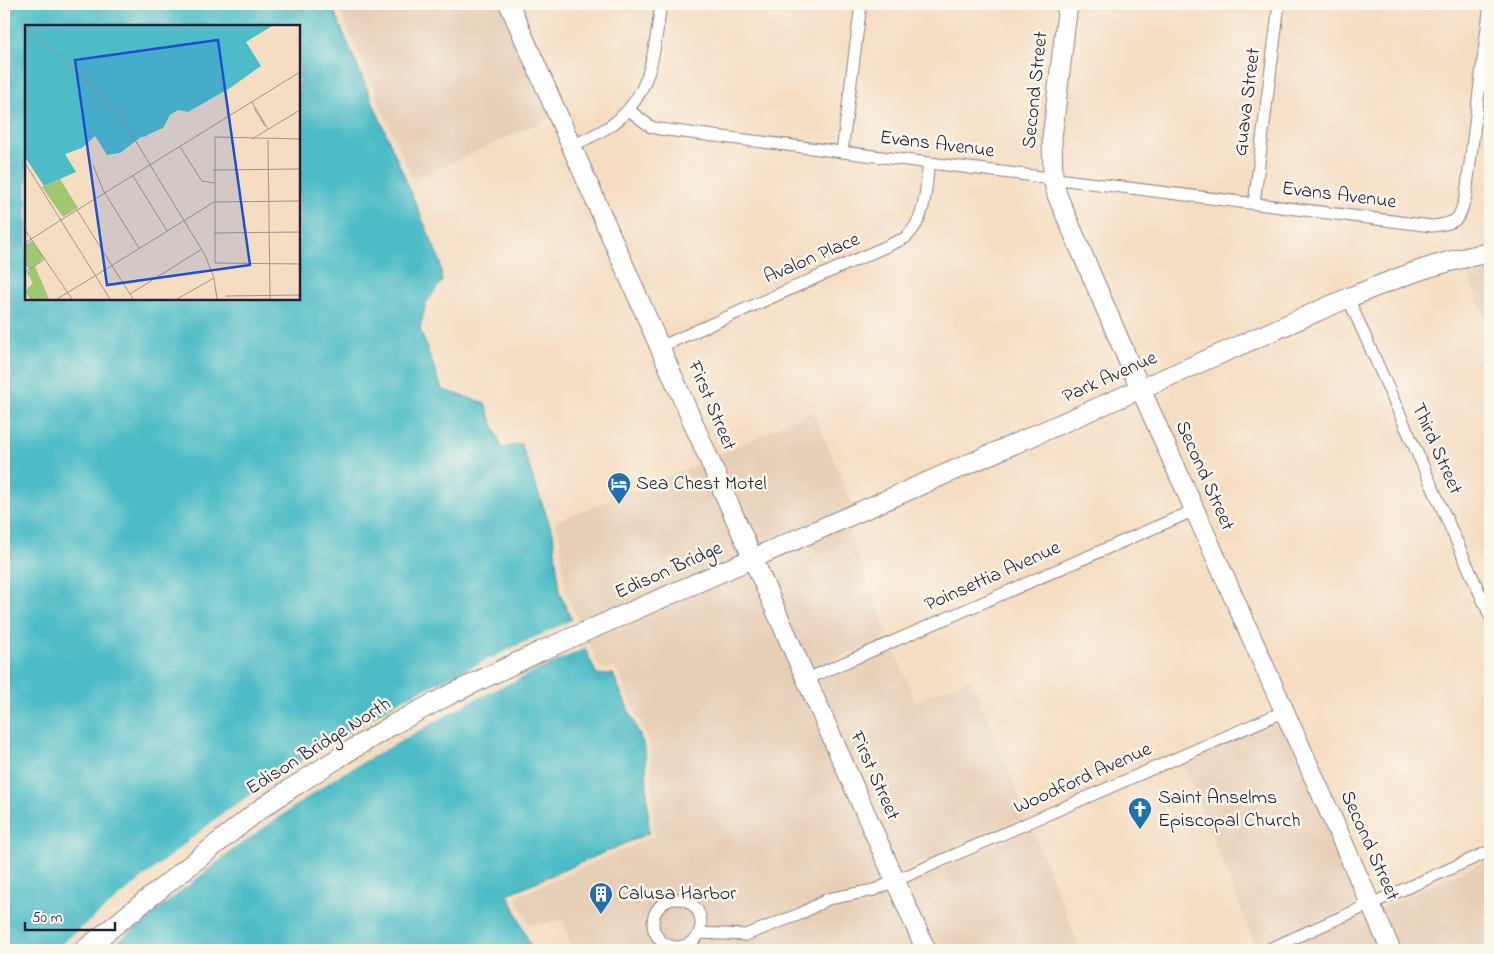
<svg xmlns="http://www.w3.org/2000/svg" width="1494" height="954" font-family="'Indie Flower',sans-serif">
  <rect width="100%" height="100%" fill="#fbf7ec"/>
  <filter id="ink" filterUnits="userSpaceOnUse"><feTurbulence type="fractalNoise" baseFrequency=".02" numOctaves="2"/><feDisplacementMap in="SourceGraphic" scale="10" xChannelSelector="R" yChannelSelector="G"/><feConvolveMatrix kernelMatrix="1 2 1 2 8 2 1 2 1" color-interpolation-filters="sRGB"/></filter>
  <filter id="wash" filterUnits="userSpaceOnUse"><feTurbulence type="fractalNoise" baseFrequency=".0096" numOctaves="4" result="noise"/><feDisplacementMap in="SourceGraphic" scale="20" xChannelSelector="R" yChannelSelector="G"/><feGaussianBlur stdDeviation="1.12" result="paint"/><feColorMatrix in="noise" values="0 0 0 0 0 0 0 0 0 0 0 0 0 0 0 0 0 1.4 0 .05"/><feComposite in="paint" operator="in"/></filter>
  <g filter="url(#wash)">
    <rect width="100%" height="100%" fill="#f5ddc2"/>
    <!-- built -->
    <path fill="#e7cfb7" d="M337,4H502L552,117L413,180Z
      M1490,260V332L1464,265Z
      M813,411L853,506L756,551L715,456Z
      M703,462L744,556L581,627L566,593L559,532L555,522Z
      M846,526L889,636L810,670L762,562Z
      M749,568L919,950H571L564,920L530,925L516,897L651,838L654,835L651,746L618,672L614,668L605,669L599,666L587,639Z
      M894,648L915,701L971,678L1027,816L899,872L816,682Z
      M1281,720L1362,901L1256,948L1183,763Z
      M1032,829L1081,950H934L905,884Z
      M1490,859V950H1399L1380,908Z
      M1367,913L1384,950H1283Z"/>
    <!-- water -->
    <path fill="#4ebcc6" stroke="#386f80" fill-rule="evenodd" d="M4,4H331L440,261L442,281L426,303L420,329L440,384L443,390L485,403L502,448L521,444L553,534L560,594L597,675L613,674L645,748L649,833L508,894L531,947L537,950H4ZM26,26H299V299H26Z"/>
    <!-- pier -->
    <path fill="#f5ddc2" d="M574,619L587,647L477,698L336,777L235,848L107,950H54L223,813L309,756L399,701Z"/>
  </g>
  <g filter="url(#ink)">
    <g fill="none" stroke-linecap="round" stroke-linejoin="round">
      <!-- street casing -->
      <g stroke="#8c807e" stroke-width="13">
        <path id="street" d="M629,110L651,127L659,129L1432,226C1459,223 1459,220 1466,195L1490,4
          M572,146C586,139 600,133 613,124C653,93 654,50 661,4
          M842,152L861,4
          M1254,204L1279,4
          M1348,298L1490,616
          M660,347L905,238C927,219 925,190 929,163
          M807,679L1195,510
          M653 923a24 24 0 1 1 48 0a24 24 0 1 1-48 0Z
          M699,933L746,935L800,914L828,899L874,890L1285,711
          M1267,950L1490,851"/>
      </g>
      <!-- primary casing -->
      <g stroke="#8c807e" stroke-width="21">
        <path id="primary" d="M509,4L753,559L926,950
          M1068,4L1052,138L1053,179L1057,195L1133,372L1391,950
          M84,950L259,810L290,789L343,755L394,724L449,695L541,651L1348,298C1394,279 1441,260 1490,253"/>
      </g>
      <!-- street -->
      <use href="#street" stroke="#fff" stroke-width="11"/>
      <!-- primary -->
      <use href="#primary" stroke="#fff" stroke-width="19"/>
    </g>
  </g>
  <!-- icons -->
  <defs>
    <g id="hotel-pin" transform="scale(1.25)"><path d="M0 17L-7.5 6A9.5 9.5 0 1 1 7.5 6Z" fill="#1f6fb2" stroke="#fbf7ec"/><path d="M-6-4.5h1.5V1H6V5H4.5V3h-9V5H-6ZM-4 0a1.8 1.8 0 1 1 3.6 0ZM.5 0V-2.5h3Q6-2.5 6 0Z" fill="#fff"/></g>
    <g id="church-pin" transform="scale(1.25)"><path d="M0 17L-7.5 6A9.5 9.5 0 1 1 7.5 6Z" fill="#1f6fb2" stroke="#fbf7ec"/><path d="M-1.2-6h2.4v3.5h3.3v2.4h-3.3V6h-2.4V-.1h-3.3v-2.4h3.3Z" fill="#fff"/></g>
    <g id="building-pin" transform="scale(1.25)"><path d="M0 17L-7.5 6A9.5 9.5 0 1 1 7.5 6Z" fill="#1f6fb2" stroke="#fbf7ec"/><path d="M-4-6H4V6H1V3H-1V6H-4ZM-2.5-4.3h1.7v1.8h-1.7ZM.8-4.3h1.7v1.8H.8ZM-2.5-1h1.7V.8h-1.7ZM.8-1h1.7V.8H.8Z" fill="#fff"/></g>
  </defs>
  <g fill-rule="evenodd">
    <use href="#hotel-pin" x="619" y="484"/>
    <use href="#church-pin" x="1140" y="809"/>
    <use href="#building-pin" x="601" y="894"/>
  </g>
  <g text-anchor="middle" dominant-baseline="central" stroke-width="5" stroke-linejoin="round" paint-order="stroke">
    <!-- street labels -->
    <g font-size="20" fill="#22223b" stroke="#fbf7ec">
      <text transform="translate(1036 90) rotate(-84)">Second Street</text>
      <text transform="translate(1248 102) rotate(-83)">Guava Street</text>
      <text transform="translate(937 145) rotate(7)">Evans Avenue</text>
      <text transform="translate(1339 196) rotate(7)">Evans Avenue</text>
      <text transform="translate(812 259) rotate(-23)">Avalon Place</text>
      <text transform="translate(1110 378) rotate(-24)">Park Avenue</text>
      <text transform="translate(711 406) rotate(67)">First Street</text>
      <text transform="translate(1436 449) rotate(66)">Third Street</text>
      <text transform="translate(1204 476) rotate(66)">Second Street</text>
      <text transform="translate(669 571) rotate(-24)">Edison Bridge</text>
      <text transform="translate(993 577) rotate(-24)">Poinsettia Avenue</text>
      <text transform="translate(319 747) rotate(-32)">Edison Bridge North</text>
      <text transform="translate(874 776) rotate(66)">First Street</text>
      <text transform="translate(1083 779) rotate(-24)">Woodford Avenue</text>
      <text transform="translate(1369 846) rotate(66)">Second Street</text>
    </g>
    <!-- poi labels -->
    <g font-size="20" fill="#22223b" stroke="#fbf7ec" text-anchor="start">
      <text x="636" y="484">Sea Chest Motel</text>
      <text x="1158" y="798">Saint Anselms<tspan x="1158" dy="23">Episcopal Church</tspan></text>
      <text x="618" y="894">Calusa Harbor</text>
    </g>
  </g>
  <!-- overview -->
  <g transform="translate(25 25)">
    <rect width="275" height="275" fill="#f5ddc2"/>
    <path d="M35,154L53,183L38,192L17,162ZM7,216L19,233L10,241L24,274H5L0,266L8,258L2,248L5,245L0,239V220Z" fill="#a0c873"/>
    <path d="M0,1H247L221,17L236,41L205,63L163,87L153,85L145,90L138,103L122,110L123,114L122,111L116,112L95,128L82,130L70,111L57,123L40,129L51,147L19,161L0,132Z" fill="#4ebcc6"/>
    <path fill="none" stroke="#a1928c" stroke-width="1" d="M2,1L77,71L99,97L180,230L189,253L192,274M227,77L243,104M229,83L240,101M190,112V238L275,239M190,112L275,114M227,114L275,85M243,115L245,274M155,122L177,156L189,158M0,138L85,274M68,140L78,165L114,223M188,145L275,144M108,151L142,206M52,185L108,274M36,195L275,47M0,205L47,274M189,208L275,207M0,218L36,195M0,247L20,234M70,251L189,177L275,176M105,269L177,224M201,271L275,270M32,274L70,251M152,274L189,253"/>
    <path fill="#1d4ed8" fill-opacity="0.15" stroke="#1d4ed8" stroke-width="2.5" d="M193,15L225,240L82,260L50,35Z"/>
    <rect width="275" height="275" fill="none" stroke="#22223b" stroke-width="2.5"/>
  </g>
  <!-- margin -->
  <rect width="1494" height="954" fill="none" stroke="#fbf7ec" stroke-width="20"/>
  <!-- scale -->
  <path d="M25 922v8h90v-8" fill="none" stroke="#22223b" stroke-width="2.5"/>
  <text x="32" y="922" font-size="15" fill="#22223b" stroke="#fbf7ec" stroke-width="4" paint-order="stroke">50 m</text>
</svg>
